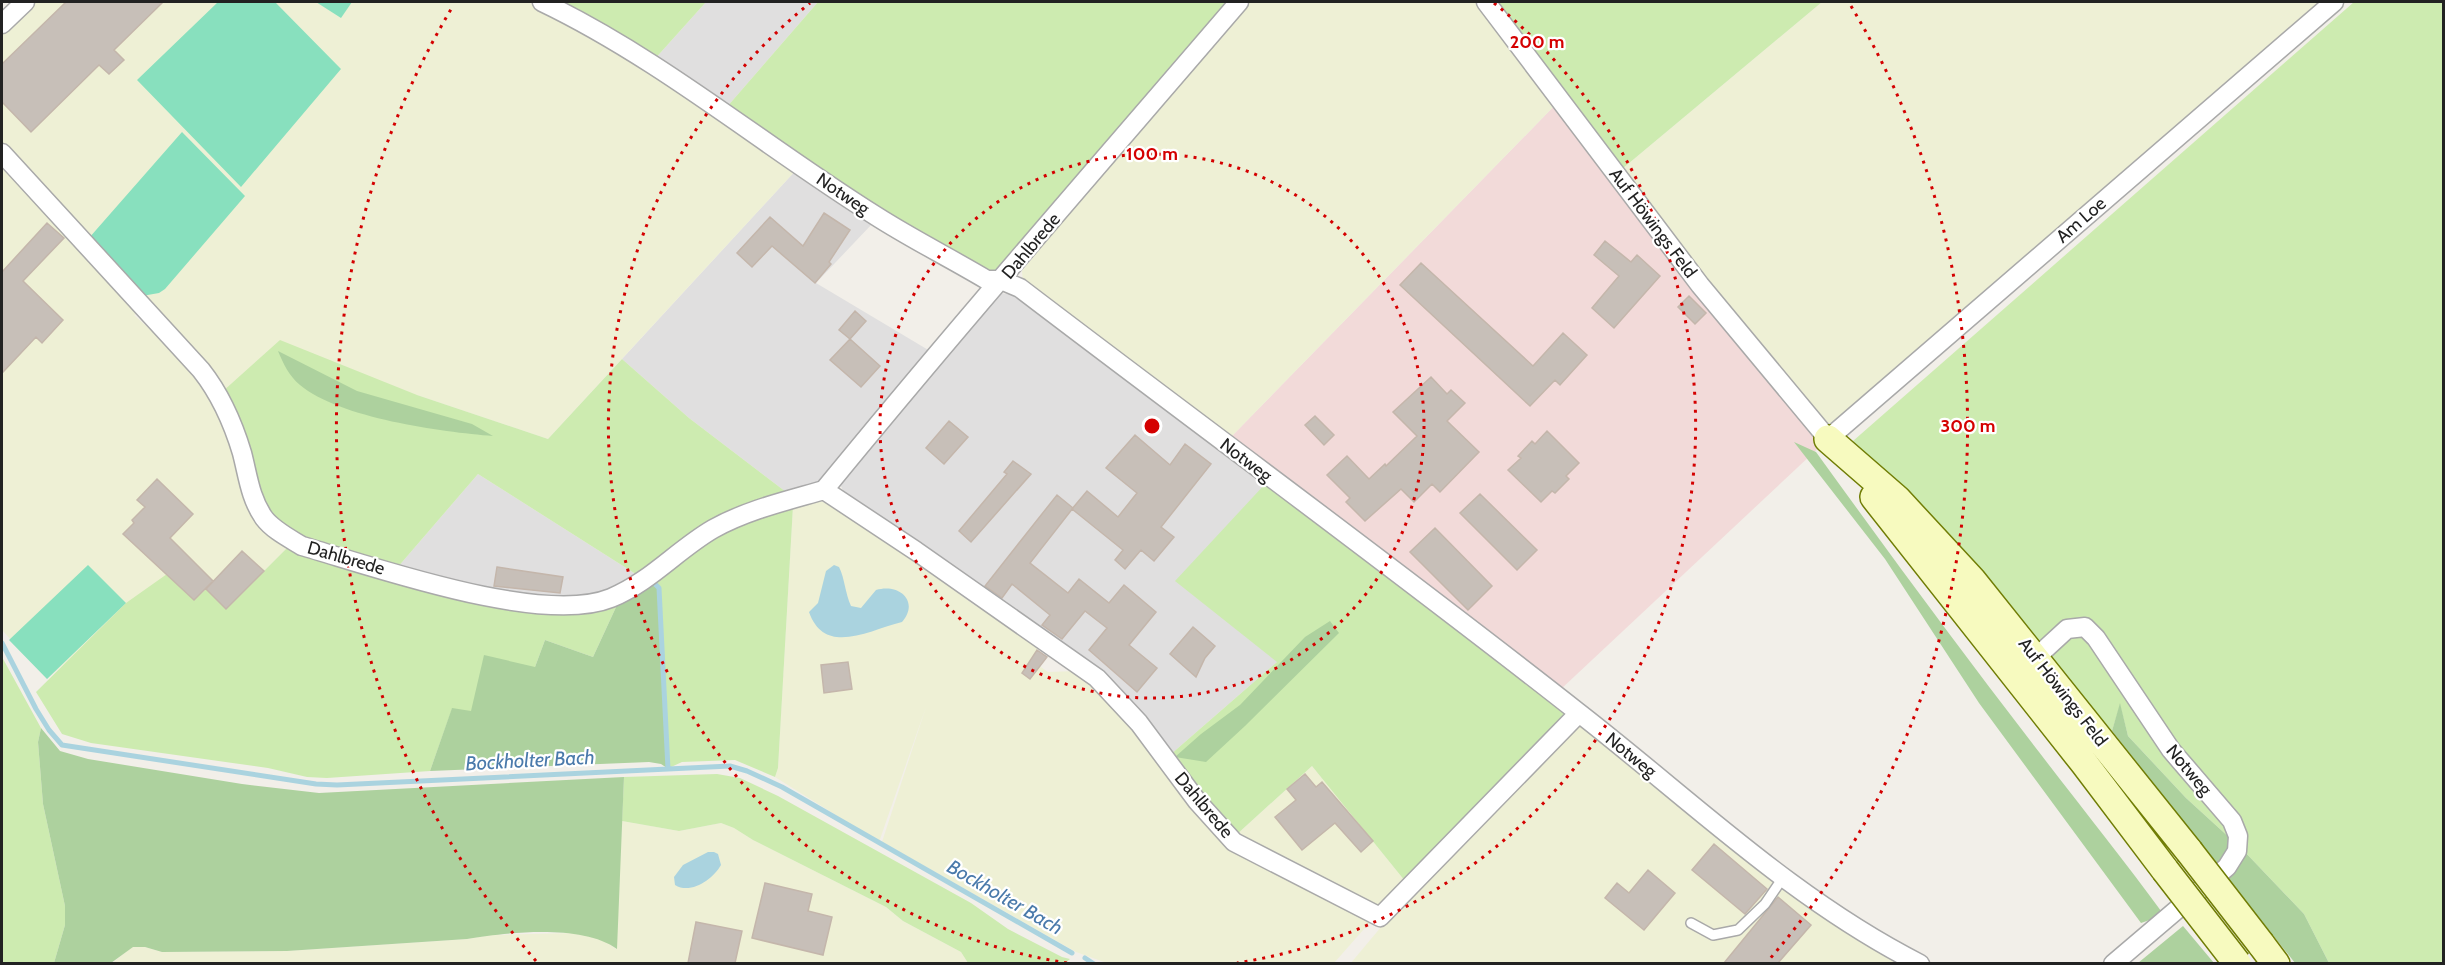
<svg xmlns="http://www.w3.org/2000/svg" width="2445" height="965" font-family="Cabin,sans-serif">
  <rect width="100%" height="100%" fill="#f2efe9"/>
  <!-- residential -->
  <path fill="#e0dfdf" d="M706,2H818L726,108L653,61Z
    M797,169L872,224L816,283L935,354L819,487L790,495L689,418L622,359Z
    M1001,293L1025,297L1266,483L1277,662L1170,755L1143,719L844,493L841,486L844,473L993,297Z
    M478,474L642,578L609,593L570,601L496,594L397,568Z"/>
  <!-- commercial -->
  <path fill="#f2dad9" d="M1560,100L1828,439L1560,690L1231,437Z"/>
  <!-- farmland -->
  <path fill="#eef0d5" d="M33,2H528L665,79L797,169L548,439L417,395L222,392L151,308L134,315L184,360L209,387L290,545L226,609L194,600L166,575L47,679L2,630V32Z
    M1243,2H1486L1560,100L1231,437L1023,282L1022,271Z
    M1822,2H2334L1828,439L1616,174Z
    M820,501L841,508L973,604L1040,645L1031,660L1048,672L1077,671L1097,687L1166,768L1214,834L1240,854L1372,920L1334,963H1107L1076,952L882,842L926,707L879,842L775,777L778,768L793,506Z
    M1583,725L1906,964H1350L1408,895L1574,727Z
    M1312,766L1405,881L1377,907L1235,836Z
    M622,821L679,831L721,823L734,828L753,840L886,907L903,921L961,952L968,963L111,964L132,947H145L162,952L287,951L467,939L491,935L575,933L604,940L616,949Z"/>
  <!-- grass -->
  <path fill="#cdebb0" d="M553,2H706L653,61Z
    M818,2H1238L1001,276H986L726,108Z
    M1486,2H1822L1616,174Z
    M2354,2H2443V963H2329L2304,914L2243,850L2186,798L2128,736L2120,705L2112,731L2018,619L1853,441Z
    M280,340L417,395L548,439L622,359L689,418L790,495L642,578L478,474L397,568L315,547L269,514L222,392Z
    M1266,483L1564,709L1566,714L1405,881L1312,766L1235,836L1170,755L1277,662L1175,581Z
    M793,506L778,768L775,777L735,760L682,762L669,768L660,588L655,582L654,584L649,582L731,528Z
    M290,545L552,612L617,605L593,657L545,640L535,667L471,712L452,709L430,771L327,778L307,777L268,768L91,743L62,734L36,692L126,603L167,574L194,600L206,589L226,609Z
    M2,657L41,728L38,742L43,804L65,906V925L54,963H2Z
    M717,774L740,778L778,796L971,903L1008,929L1062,957L1070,959L1064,964L968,963L961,952L903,921L886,907L753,840L734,828L721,823L679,831L622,821L624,777Z"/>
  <!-- forest -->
  <path fill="#add19e" d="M278,351L357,391L472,424L493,436C442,432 339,418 300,385C289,376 283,363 278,351Z
    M1794,442L1816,452C1889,553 1963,654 2039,752C2081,807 2124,860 2164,915L2141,923L1979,703L1885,559Z
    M649,582L658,587L667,768L661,764L649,762L430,771L452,708L471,711L484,655L535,667L545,640L593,657L617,605Z
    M1330,621L1339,633L1245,726L1206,762L1175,757L1201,734L1240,705L1305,637Z
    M2120,703L2128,736L2186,798L2243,850L2304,914L2329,963H2295L2112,731Z
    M41,728L60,751L88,759L242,784L319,793L624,777L617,949C583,924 508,932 467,939L287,951L162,952L145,947H133L111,963H54L65,925V906L43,804L38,742Z
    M2183,926L2214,963H2138Z"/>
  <!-- pitch -->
  <path fill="#88e0be" d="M218,2H275L341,69L241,187L137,80Z
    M316,2H352L341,18Z
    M182,132L245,196L165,289L159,293L142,296L89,238Z
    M88,565L126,603L47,679L9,640Z"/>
  <!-- water -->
  <path fill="#aad3df" d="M834,565L839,567C845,579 845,593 851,606L861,608L876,590C899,583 920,601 902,622C869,630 825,657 809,612L818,603L826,571Z
    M708,852H714L718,854L721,865C713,879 691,895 675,885L674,877L683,865Z"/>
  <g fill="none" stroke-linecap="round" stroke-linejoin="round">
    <!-- stream -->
    <path stroke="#aad3df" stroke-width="5" d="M655,584L659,588L668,769
      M2,643L36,709L49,730L62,745L316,784L337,785L730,766L747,771L782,787L1072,953
      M1085,958L1094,964"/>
  </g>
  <!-- building -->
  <path fill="#c7bfb8" stroke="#c4b6ab" stroke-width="1.5" d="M66,2H163L114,50L124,60L109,74L99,65L31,132L2,102V64Z
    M824,213L850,230L829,262L831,264L815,283L772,246L752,267L737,253L770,217L803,246Z
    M47,223L64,238L23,281L63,320L42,343L36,337L2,373V272Z
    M1605,241L1631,262L1637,255L1660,276L1614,328L1592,308L1619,276L1594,255Z
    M1421,263L1533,366L1563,333L1587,355L1560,385L1555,380L1530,406L1400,285Z
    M1689,296L1706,313L1695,324L1678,307Z
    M855,311L866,321L850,339L839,330Z
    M850,339L880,366L861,387L830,360Z
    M1431,377L1447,394L1451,390L1465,403L1447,421L1479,452L1440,492L1432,484L1414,502L1401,489L1365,521L1346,502L1350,498L1327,475L1347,456L1369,479L1385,464L1386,466L1417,436L1393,412Z
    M1315,416L1334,435L1324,445L1305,425Z
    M949,421L968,437L944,464L926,448Z
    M1547,431L1579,463L1566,476L1569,479L1555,493L1552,491L1541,502L1508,470L1521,458L1518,456L1532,441L1535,444Z
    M1135,435L1170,465L1185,444L1211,464L1161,527L1174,537L1154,561L1141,550L1125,569L1115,560L1123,550L1072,509L1087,491L1118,517L1137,493L1106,468Z
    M1013,461L1031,474L971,542L959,531L1007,474L1004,472Z
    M157,479L193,514L170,538L213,581L194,600L123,534L134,523L132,520L145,507L137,500Z
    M1480,494L1537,550L1517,570L1460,513Z
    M1057,495L1073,508L1030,563L1068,593L1079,579L1109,603L1124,585L1156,612L1129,645L1157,668L1137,692L1089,650L1107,628L1085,611L1062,639L1042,625L1050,615L1012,584L1002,598L985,586Z
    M1435,528L1492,586L1468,610L1410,552Z
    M242,551L264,571L226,609L206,589Z
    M497,567L563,577L560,593L494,586Z
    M1193,627L1215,646L1205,658L1196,677L1170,654Z
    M1037,650L1047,657L1030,679L1022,673Z
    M848,662L852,689L824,693L821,665Z
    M1305,774L1316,787L1322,782L1373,841L1361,852L1335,823L1302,850L1275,817L1296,800L1287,789Z
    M1714,844L1767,889L1745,914L1692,870Z
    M1648,870L1675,893L1644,930L1605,898L1617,883L1629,893Z
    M765,883L812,894L808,911L832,917L823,955L752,938Z
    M1778,897L1811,925L1778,963H1724Z
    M696,922L742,931L735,963H688Z"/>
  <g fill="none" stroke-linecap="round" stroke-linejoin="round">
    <!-- lane casing -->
    <g stroke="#a9a9a9" stroke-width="12">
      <path id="lane" d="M1691,923L1713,935L1738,930L1765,904L1782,879"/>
    </g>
    <!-- street casing -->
    <g stroke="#a9a9a9" stroke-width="21">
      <path id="street" d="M542,2C661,59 764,146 876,216C912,239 950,258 987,280H1001L1020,288C1206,430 1395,568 1579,713C1691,800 1792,899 1920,964
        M1239,2C1100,164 959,325 824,490L916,551L1097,678L1139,723L1197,801L1234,842L1380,917L1579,713
        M1486,2L1700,285L1828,439L2334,2
        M2,24L25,2
        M2,153L201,370C220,394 233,423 242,453C248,476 250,498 264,518C273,530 289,538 302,546C375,567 542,626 611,598C650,582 677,550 713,529C747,510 786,501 824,490
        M2029,664L2067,629L2085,627L2096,638L2171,750L2232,821L2238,836L2237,851L2227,867L2113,964"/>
    </g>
    <!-- secondary casing -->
    <g stroke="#707d05" stroke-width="30">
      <path id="secondary" d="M1828,439L1897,499L1972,580L2189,851
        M1874,497L2084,763L2165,870
        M2261,944L2276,964"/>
    </g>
    <!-- lane -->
    <use href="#lane" stroke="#fff" stroke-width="9"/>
    <!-- street -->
    <use href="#street" stroke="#fff" stroke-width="18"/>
    <!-- secondary -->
    <use href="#secondary" stroke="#f7fabf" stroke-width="27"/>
    <!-- secondary-bridge casing -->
    <g stroke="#707d05" stroke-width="30" stroke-linecap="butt">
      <path id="secondary-bridge" d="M2189,851L2261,944
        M2165,870L2237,963"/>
    </g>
    <!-- secondary-bridge -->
    <use href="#secondary-bridge" stroke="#f7fabf" stroke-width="27"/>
  </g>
  <!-- distance rings -->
  <g fill="none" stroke="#d40000" stroke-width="3" stroke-dasharray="3 6">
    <circle cx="1152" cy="426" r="272"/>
    <path d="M1067 963A544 544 0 0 1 810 3M1494 3A544 544 0 0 1 1237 963"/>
    <path d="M536 961A816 816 0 0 1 453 6M1851 6A816 816 0 0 1 1768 961"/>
  </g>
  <g text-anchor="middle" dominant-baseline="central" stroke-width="4.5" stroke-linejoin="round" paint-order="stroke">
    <!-- street labels -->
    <g font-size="18" fill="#222" stroke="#fff">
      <text transform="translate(843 194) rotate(34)">Notweg</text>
      <text transform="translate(2081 220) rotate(-41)">Am Loe</text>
      <text transform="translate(1653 223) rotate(53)">Auf Höwings Feld</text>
      <text transform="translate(1031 246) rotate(-50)">Dahlbrede</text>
      <text transform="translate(1246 460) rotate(37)">Notweg</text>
      <text transform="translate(346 558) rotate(16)">Dahlbrede</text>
      <text transform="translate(2063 692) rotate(52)">Auf Höwings Feld</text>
      <text transform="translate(1631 755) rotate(39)">Notweg</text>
      <text transform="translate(2189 770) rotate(50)">Notweg</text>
      <text transform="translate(1204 805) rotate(50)">Dahlbrede</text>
    </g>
    <!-- water labels -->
    <g font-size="20" font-style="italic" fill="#4a7aab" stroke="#fff">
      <text transform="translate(530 760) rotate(-3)">Bockholter Bach</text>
      <text transform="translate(1005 897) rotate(30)">Bockholter Bach</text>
    </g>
  </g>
  <circle cx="1152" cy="426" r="9" fill="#d40000" stroke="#fff" stroke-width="3"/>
  <g font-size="18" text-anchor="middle" font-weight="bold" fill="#d40000" stroke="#fff" stroke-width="4.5" stroke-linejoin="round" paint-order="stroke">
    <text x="1537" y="48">200 m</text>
    <text x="1152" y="160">100 m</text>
    <text x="1968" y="432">300 m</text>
  </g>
  <!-- border -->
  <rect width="2445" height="965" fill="none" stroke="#222222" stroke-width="6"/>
</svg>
